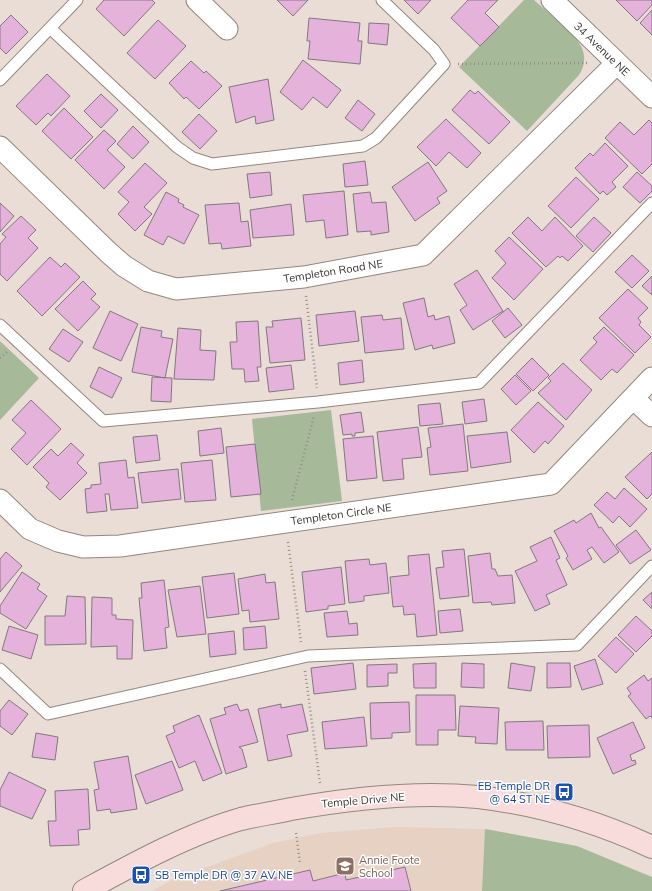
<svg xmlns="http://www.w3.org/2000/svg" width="652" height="891" font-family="Mulish,sans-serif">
  <rect width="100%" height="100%" fill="#e9ddd5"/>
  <!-- education -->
  <path fill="#e6d1c3" d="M395,827L485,829L482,891H152L174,879L273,843L321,833Z"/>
  <!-- green -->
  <path fill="#a6b998" d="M524,0H534C544,9 576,36 581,46C586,56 585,66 579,75L527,131L459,67Z
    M0,341L39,378L0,420Z
    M331,410L342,501L261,511L252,419Z
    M485,829L577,846L652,877V891H482Z"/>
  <!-- building -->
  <path fill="#e4b2da" stroke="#837880" d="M104,0H152L155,3L124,36L96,9Z
    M277,0H308L293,16Z
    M404,0H431L418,14Z
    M468,0H498L485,13L499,27L480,46L451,18Z
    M616,0H652V5L637,21Z
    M652,10V35L640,23Z
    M11,15L28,32L6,54L0,48V26Z
    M309,18L360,23L358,41H362L360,64L308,59L310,41H307Z
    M158,20L186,46L155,79L127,53Z
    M369,23L389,24L387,45L368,43Z
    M303,60L341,90L327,108L313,97L302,110L280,92Z
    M191,61L204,73L206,71L222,86L199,109L186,97L184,99L169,83Z
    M47,74L70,96L51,116L48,113L36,125L16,106Z
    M268,79L274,120L256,124L255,116L236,123L229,87Z
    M470,90L475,94L478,91L510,122L489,144L452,110Z
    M101,94L118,110L101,128L84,111Z
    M358,100L375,114L362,131L345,118Z
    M64,108L93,137L71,159L42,131Z
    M199,114L217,131L200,149L182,132Z
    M446,119L481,153L467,168L449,152L436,166L417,147Z
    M649,120L652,123V164L642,174L605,138L620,122L634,135Z
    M133,126L149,142L133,159L117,144Z
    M104,130L116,141L107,150L125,167L104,189L75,160Z
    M605,143L628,166L612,182L616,187L607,195L603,191L600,194L575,168L590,153L593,156Z
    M365,161L368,185L345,187L343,164Z
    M428,162L447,191L437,198L440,203L415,221L392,187Z
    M145,163L167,183L144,207L152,214L135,231L118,214L129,202L118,192Z
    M270,172L272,195L250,198L247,174Z
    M637,172L652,186V191L640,203L623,187Z
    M576,177L599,199L571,228L548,206Z
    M344,191L348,235L326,238L324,220L306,222L303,195Z
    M166,192L179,199L178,202L184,205L183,207L199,215L184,244L168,236L163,245L144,235Z
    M370,192L372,203L386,202L389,232L371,235V231L357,232L353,194Z
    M0,203L14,216L0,232Z
    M239,203L241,222L248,221L251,246L222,249L221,243L209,244L205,205Z
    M291,204L294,235L253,238L250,210Z
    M21,216L36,230L28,238L38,248L7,281L0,274V244L6,237L2,234Z
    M528,217L542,231L555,217L583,246L568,261L562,256L560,258L558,256L546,267L512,233Z
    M594,217L611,233L593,252L576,236Z
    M509,237L543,269L514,300L492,278L506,263L495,251Z
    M632,255L649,271L632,288L615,272Z
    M50,257L61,267L65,263L80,277L42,316L17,291Z
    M477,270L503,311L473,330L460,310L467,305L454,284Z
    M652,276V295L642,286Z
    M83,281L96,294L91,299L100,307L78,331L55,309Z
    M628,289L648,308L638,318L641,322L639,325L651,337L635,353L599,318Z
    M424,298L428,317L434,315L435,320L449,316L455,343L433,349L432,345L415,350L403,303Z
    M508,308L522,325L505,338L492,321Z
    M110,311L138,324L121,361L93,348Z
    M355,311L359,341L319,346L316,315Z
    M382,315L383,320L401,318L404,349L365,353L361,317Z
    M301,318L305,360L270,363L266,327H273L272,321Z
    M258,321L261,367H257L259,381L245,382L244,369H232L230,342H237L236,322Z
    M141,327L162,331L161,337L173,339L165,378L132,372Z
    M604,327L634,355L617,373L612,369L601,380L580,360L597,342L593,338Z
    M178,328L201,330L200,350L216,351L214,380L174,379Z
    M63,329L83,342L69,362L49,349Z
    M532,358L549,375L533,391L516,374Z
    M362,360L364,382L340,385L338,363Z
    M563,363L592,390L566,420L538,393L551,381L548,378Z
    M291,365L294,389L269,392L266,368Z
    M99,367L122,378L112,398L90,387Z
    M515,375L531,391L516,405L501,389Z
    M152,377L172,378L171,402L151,401Z
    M484,399L487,421L465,424L462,402Z
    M31,400L61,429L27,465L11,449L26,433L12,420Z
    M538,402L564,426L548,444L545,441L534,453L511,430Z
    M440,403L443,424L420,426L418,405Z
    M361,412L364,432L355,433V436H352V434L343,435L340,415Z
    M463,424L468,471L430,475L427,448L431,447L428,428Z
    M418,427L422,457L402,459L404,479L383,481L377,432Z
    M221,428L224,453L200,456L198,431Z
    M507,432L511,462L471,468L467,436Z
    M157,435L160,460L136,463L133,437Z
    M373,436L377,478L347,481L343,439Z
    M71,443L84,455L77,463L87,473L60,500L46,487L49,483L33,467L51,449L58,456Z
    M255,444L261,494L231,497L226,447Z
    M652,452V494L647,499L625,477Z
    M126,460L128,478L134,477L138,508L111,510L109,494H105L107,511L87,513L85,489L91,488V485L101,484L99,463Z
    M212,460L216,500L185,502L181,463Z
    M178,469L181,499L142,503L138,473Z
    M624,488L647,509L630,527L619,516L613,523L594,505L607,492L615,499Z
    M591,513L599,528L601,527L619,552L604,563L592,547L587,550L592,559L573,570L566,558L568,556L554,531L574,520L576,523Z
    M636,530L651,550L630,564L616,545Z
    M551,537L560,558L556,560L567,585L546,595L550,604L535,611L515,571L537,561L530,547Z
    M464,549L469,596L440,599L436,568L444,567L442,551Z
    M6,552L22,566L0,592V559Z
    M490,553L492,569H495L498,576L512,575L515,603L492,605L491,602L473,603L468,556Z
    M429,554L437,635L417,637L415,614L404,615L403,606L393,607L390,577L409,575L408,556Z
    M369,559L370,565L386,563L389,593L364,596V601L349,603L345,561Z
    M341,567L345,604L328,606V609L306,612L302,572Z
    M22,572L40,584L37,589L47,596L26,629L0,613V606Z
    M234,573L239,614L207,618L202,577Z
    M265,574L266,583L275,582L279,619L250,622L249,610L242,611L238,579Z
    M164,580L169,627L165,628L167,648L144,651L139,598H142L141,583Z
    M200,586L206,634L177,637L168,590Z
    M652,592V609L643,600Z
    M67,596L85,597L86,644L45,645V616H65Z
    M92,597L112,598V615H116V619L133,620L132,659H117V646L91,647Z
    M460,609L463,631L440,633L438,611Z
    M347,611L349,624L357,623L358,635L327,637L324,613Z
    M636,616L652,631V636L636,652L618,635Z
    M9,626L38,635L31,659L2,650Z
    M265,626L267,648L244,650L243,628Z
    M234,631L236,654L210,657L208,634Z
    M616,637L634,654L616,673L598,656Z
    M595,659L603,684L582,690L574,666Z
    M353,663L356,689L314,694L311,668Z
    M436,663V688H414L413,664Z
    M462,663L484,664V688L461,687Z
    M511,663L535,667L531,691L508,688Z
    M547,663H570L571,687L547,688Z
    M397,664V673H388V686L367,687V665Z
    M644,675L648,681L652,678V718L650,716L646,719L628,696L631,694L627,688Z
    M416,695H455L456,730H438V745H416Z
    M9,700L28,714L12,735L0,726V711Z
    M409,702L410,732L392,733V738L371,739L370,703Z
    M237,704L240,711L248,709L258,742L239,747L242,749L247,767L226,774L210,719L226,714L224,708Z
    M281,704V708L302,704L308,731L287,735L292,756L268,761L258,709Z
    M460,706L499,708L497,744L475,743L476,737L458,736Z
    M199,715L222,773L203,781L195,761L179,768L166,736L175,732L173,726Z
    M364,717L367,746L325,749L322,722Z
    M543,721L544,750H506L505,722Z
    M633,722L645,748L630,755L632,761L635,760L636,764L613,774L597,738Z
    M589,725L590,757L548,758L547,726Z
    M36,733L58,737L55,760L32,757Z
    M128,756L137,809L111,813L110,809L97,811L94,790L99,789L94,762Z
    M172,761L183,790L146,804L135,775Z
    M9,772L46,790L32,819L0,806V790Z
    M88,789L90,829L78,830L79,845L50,846L48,821H56L55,791Z
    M405,867L411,891H220L310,870L313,881L345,873L346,880Z"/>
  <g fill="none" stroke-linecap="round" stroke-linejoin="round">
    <!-- lane casing -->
    <g stroke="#938780" stroke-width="13">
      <path id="lane" d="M51,29L177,147L193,158L212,164L363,146L376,138L444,64L434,50L382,0
        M0,80L77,0
        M0,325L103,421L318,402L479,383L652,203
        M0,669L48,714L308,656L577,645L652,566"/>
    </g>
    <!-- street casing -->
    <g stroke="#938780" stroke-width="23">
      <path id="street" d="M197,0L227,29
        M552,0L652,97
        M0,147L109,253L124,266L148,281L176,289L304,277L423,255L617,63
        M633,398L652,416
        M0,500L30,529L58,541L83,547L120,546L551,484L652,378"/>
    </g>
    <!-- secondary casing -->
    <g stroke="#938780" stroke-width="24">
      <path id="secondary" d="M84,891C132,865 188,834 241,819C257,815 274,813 291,809C352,798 416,791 478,797C537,804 598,822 652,847"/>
    </g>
    <!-- path -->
    <path stroke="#958d87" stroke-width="2.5" stroke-dasharray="1 3" stroke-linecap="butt" d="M458,64L587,63
      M306,296L317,388
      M0,358L7,352
      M292,500L314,416
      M288,542L301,642
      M305,671L320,783
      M296,833L300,863"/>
    <!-- lane -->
    <use href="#lane" stroke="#fff" stroke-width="11"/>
    <!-- street -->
    <use href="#street" stroke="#fff" stroke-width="21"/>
    <!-- secondary -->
    <use href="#secondary" stroke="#f8dcdb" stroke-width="22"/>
  </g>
  <!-- icons -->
  <defs>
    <g id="bus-square" transform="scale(1)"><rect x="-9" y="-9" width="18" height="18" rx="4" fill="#1a4fb4" stroke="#fff"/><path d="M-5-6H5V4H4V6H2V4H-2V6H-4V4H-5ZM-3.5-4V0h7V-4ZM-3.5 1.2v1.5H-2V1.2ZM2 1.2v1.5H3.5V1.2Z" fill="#fff"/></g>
    <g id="school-square" transform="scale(1)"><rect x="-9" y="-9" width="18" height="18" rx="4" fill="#8d6e63" stroke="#fff"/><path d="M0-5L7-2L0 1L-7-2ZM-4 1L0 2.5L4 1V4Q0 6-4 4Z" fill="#fff"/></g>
  </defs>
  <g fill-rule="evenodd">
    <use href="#bus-square" x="564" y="792"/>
    <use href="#school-square" x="345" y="866"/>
    <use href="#bus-square" x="141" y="875"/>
  </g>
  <g text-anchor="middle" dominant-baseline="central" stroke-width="3" stroke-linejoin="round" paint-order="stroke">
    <!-- street labels -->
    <g font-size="11" fill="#3a3532" stroke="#fff">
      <text transform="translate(602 49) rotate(44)">34 Avenue NE</text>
      <text transform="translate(333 271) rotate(-9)">Templeton Road NE</text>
      <text transform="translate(341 514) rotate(-8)">Templeton Circle NE</text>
      <text transform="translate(363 800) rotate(-5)">Temple Drive NE</text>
    </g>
    <!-- transit labels -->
    <g font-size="11" fill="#164399" stroke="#fff" text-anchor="end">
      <text x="550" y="786">EB Temple DR<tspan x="550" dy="13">@ 64 ST NE</tspan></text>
      <text x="155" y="875" text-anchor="start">SB Temple DR @ 37 AV NE</text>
    </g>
    <!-- education labels -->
    <g font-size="11" fill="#785e54" stroke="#fff" text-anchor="start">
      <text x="359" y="860">Annie Foote<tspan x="359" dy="13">School</tspan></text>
    </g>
  </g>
</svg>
